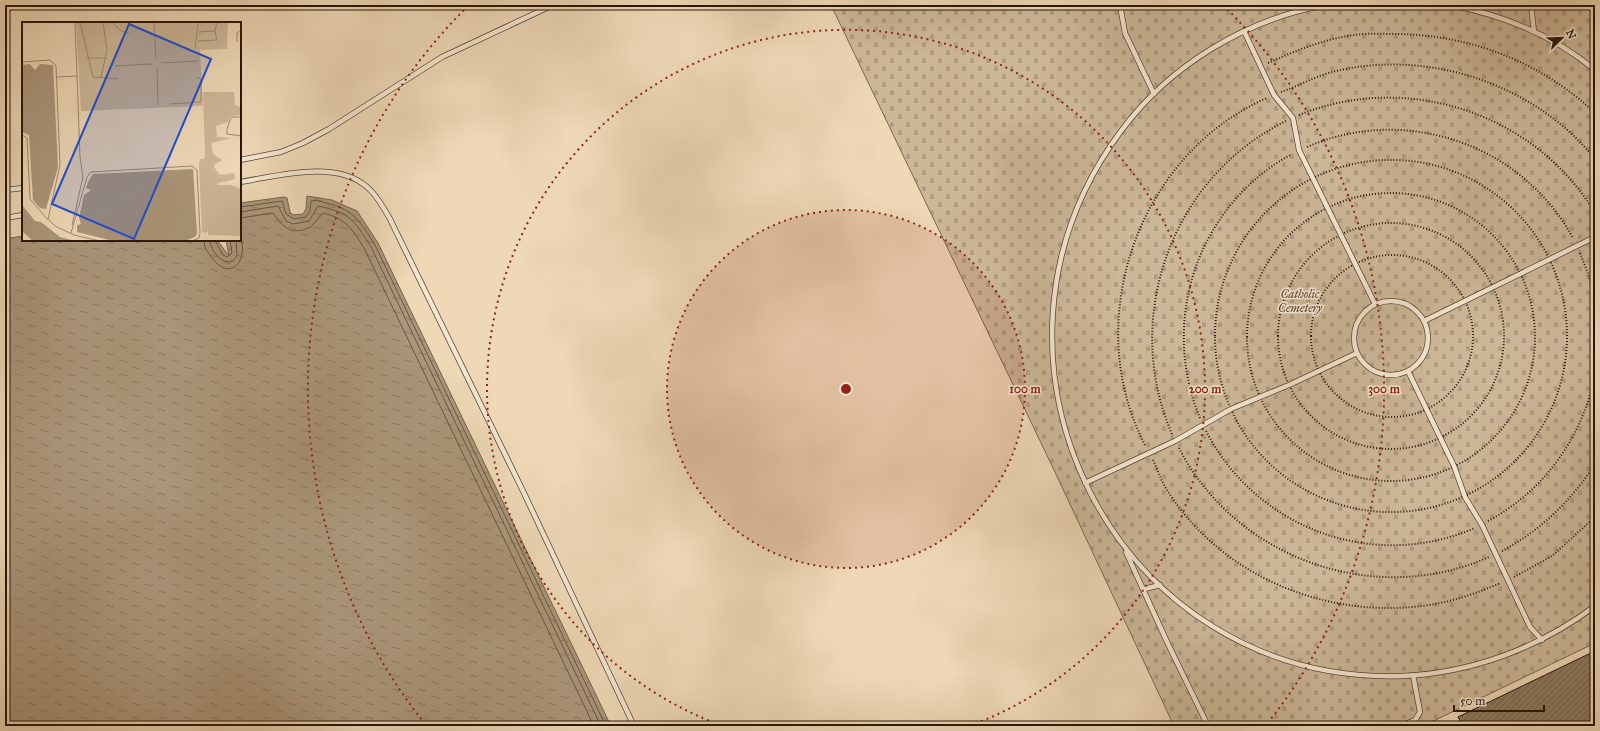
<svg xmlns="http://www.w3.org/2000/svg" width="1600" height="731" font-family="'IM FELL Great Primer',serif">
  <defs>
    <pattern id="cemetery-stones" width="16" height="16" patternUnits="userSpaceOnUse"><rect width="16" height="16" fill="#ccb798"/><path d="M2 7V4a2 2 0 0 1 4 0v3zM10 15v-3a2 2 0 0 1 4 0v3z" fill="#af9d82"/></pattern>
    <pattern id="water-ripples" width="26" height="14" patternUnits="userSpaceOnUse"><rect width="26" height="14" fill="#aa967a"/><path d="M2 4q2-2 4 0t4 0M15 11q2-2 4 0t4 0" fill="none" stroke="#8a7962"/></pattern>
    <pattern id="building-hatch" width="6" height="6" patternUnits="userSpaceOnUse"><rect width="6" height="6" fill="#8e7b62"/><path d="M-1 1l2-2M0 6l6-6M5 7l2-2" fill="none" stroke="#74644f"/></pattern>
  </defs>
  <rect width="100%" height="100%" fill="#eed8b6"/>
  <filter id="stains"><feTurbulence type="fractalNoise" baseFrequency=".005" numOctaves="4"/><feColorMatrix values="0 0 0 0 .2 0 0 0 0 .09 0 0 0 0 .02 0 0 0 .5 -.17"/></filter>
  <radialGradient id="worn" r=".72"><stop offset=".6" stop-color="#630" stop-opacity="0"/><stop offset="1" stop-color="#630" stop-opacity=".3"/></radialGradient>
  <!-- cemetery -->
  <path fill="url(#cemetery-stones)" stroke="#7a6650" d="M831,5H1595V643L1423,726H1174L1054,470Z"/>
  <!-- water -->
  <path fill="url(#water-ripples)" stroke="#76634c" d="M307,196L332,200L357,211L378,243L611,726H5V239L23,236V240H217L229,256L226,240H240V203L284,197L287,198L290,212L293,215L303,214L306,209Z"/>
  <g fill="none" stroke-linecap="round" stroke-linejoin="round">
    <!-- shore -->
    <path stroke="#685640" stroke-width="1" d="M240,207L282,201L286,214L294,219L306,217L310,211L311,201C316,200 321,201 326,203C354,209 361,223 375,245L606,726
      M240,212L278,206L286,221L293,224L309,221L318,206C351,213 354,220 371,247L601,726
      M240,218L273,213C284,228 291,236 311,227L323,213C347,219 353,230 365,250L594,726
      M204,240C204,246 206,250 210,255C229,284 250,262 240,234
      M210,240C210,249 219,261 228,262L233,261L237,256L236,240
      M215,240L223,255L227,257L232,253L230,240"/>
  </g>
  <!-- building -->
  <path fill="url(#building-hatch)" stroke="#271607" d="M1595,651V726H1463L1458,717Z"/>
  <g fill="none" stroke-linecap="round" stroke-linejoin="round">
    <!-- lane casing -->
    <g stroke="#594633" stroke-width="6">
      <path id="lane" d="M1120,5L1125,33L1154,94
        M1325,5C1245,20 1170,65 1121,131C951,359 1115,685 1402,676C1472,673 1539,648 1595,606
        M1451,5C1502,15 1554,36 1595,70
        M1531,5L1534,32
        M1244,31L1274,95L1293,118L1299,150L1375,304
        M240,160L281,152L303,143L329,129L442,57L553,5
        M240,182C278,176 336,159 367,187C377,195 382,206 389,217L523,491L634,726
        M5,190L23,188
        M5,218L23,215
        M1354 338a37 37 0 1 1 74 0a37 37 0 1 1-74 0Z
        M1424,321L1595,237
        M1408,371L1454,466L1465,497L1482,525L1530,627L1542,640
        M1085,483L1175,441L1231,409L1289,385L1357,353
        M1126,552L1168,644L1208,726
        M1144,589L1160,585
        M1401,726L1415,720L1420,712L1413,675"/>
    </g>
    <!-- path -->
    <path stroke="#271607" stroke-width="2" stroke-dasharray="1 2" stroke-linecap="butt" d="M1268,63C1295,51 1324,39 1354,35C1368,33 1383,34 1397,34C1471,35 1541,62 1595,113
      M1281,92C1298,86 1314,77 1332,72C1426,48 1534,83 1595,159
      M1299,115C1407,71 1535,113 1595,213
      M1307,147C1405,104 1522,144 1573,238
      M1215 336a176 176 0 1 1 352 0a176 176 0 1 1-352 0Z
      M1247 337a144 144 0 1 1 288 0a144 144 0 1 1-288 0Z
      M1278 336a113 113 0 1 1 226 0a113 113 0 1 1-226 0Z
      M1580,253L1589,276L1595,302
      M1311 336a81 81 0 1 1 162 0a81 81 0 1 1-162 0Z
      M1200,418C1159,320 1198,205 1292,154
      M1206,431C1257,529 1373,572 1475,528
      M1172,434C1121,317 1172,177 1286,121
      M1145,445C1080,321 1138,154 1267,98
      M1179,448C1236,559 1375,608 1489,557
      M1153,460C1158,470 1161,481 1167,490C1223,579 1333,622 1435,604C1458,600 1479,592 1501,583
      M1488,521C1544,491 1583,437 1595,374
      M1502,551C1540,531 1572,500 1595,464
      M1514,577L1552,556L1595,517"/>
    <!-- lane -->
    <use href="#lane" stroke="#f4e6d0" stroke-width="4.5"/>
  </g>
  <!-- distance rings -->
  <circle cx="846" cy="389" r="179" fill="#8f2418" fill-opacity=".12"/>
  <g fill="none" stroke="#8f2418" stroke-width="2" stroke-dasharray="2 4">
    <circle cx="846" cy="389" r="179"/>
    <path d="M720 725A359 359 0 1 1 972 725"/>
    <path d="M425 724A538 538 0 0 1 469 5M1223 5A538 538 0 0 1 1267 724"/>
  </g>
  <g text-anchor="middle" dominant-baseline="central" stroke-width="3" stroke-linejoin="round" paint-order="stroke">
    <!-- park labels -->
    <g font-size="12" font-style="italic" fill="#594632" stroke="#f4e6d0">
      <text x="1300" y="294">Catholic<tspan x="1300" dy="14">Cemetery</tspan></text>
    </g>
  </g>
  <!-- overview -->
  <g transform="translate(22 22)">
    <rect width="219" height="219" fill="#eed8b6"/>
    <path d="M186,163H209L219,167V214L186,213Z" fill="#ccb798"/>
    <path d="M181,70H212L213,83L218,85L219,91V93L208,94L206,100L194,104L195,115L210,116L189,121L191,132L200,138L193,142L192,145L198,153L212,151L213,157L196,161L189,173L187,209L183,211L180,210L177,143L178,137H182L183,133Z" fill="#ccb798"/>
    <path d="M54,0H206L205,27L178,28L181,84L59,89Z" fill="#ccb798"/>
    <path d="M8,42L13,48L18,42L31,43L36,145L24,187L18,186L11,178L7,113L0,110V43ZM171,147L175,211L173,215L162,219H91L55,210V203L59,202L57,196L62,173L69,168L64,166L66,160L71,152ZM0,183L13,199L19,200L38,215L53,219H11L0,209Z" fill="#aa967a"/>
    <path fill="none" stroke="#9e8a70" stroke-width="1" d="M58,0L71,55L96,57M90,0L99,9L107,11M132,1L134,37M176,10L193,9L195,0M176,19L195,18L193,9M215,20V11L219,8M173,27L176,0M64,36H85M0,40L28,38L34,44L38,143L26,197L33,204L52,213L78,219M139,41L176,39M93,44L130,42M135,46L136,83M35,55L55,54M79,55L85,28L81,0M148,82L179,80V57L174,55M219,95H209L205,107V112L219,114M0,113L5,116L8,177L26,198M50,203L61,155L58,135L53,0M49,211L65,155L69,150L170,144L175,148L178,211L177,216L170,219"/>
    <path fill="#1d4ed8" fill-opacity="0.15" stroke="#1d4ed8" stroke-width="2" d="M107,2L189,37L112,217L30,182Z"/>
    <rect width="219" height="219" fill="none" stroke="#271607" stroke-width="2"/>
  </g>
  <circle cx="846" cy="389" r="6" fill="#8f2418" stroke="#f4e6d0" stroke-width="2"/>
  <g font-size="12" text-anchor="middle" font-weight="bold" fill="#8f2418" stroke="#f4e6d0" stroke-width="3" stroke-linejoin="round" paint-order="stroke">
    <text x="1025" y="393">100 m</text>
    <text x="1205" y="393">200 m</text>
    <text x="1384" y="393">300 m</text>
  </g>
  <!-- margin -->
  <rect width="1600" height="731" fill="none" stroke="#eed8b6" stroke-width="20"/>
  <rect x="6" y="6" width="1588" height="719" fill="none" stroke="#271607" stroke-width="2"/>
  <rect x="10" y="10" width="1580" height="711" fill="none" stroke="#271607"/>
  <!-- north arrow -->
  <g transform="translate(1562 38) rotate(67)" stroke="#f4e6d0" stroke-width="3" paint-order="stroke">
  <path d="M0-3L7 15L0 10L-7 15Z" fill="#271607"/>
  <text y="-6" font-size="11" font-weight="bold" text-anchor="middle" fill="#271607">N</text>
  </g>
  <!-- scale -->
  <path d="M1454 705v6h90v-6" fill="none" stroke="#271607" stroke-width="2"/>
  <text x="1460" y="705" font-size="12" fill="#271607" stroke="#f4e6d0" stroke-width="3" paint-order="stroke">50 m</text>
  <rect width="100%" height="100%" filter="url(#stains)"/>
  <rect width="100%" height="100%" fill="url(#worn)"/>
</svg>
